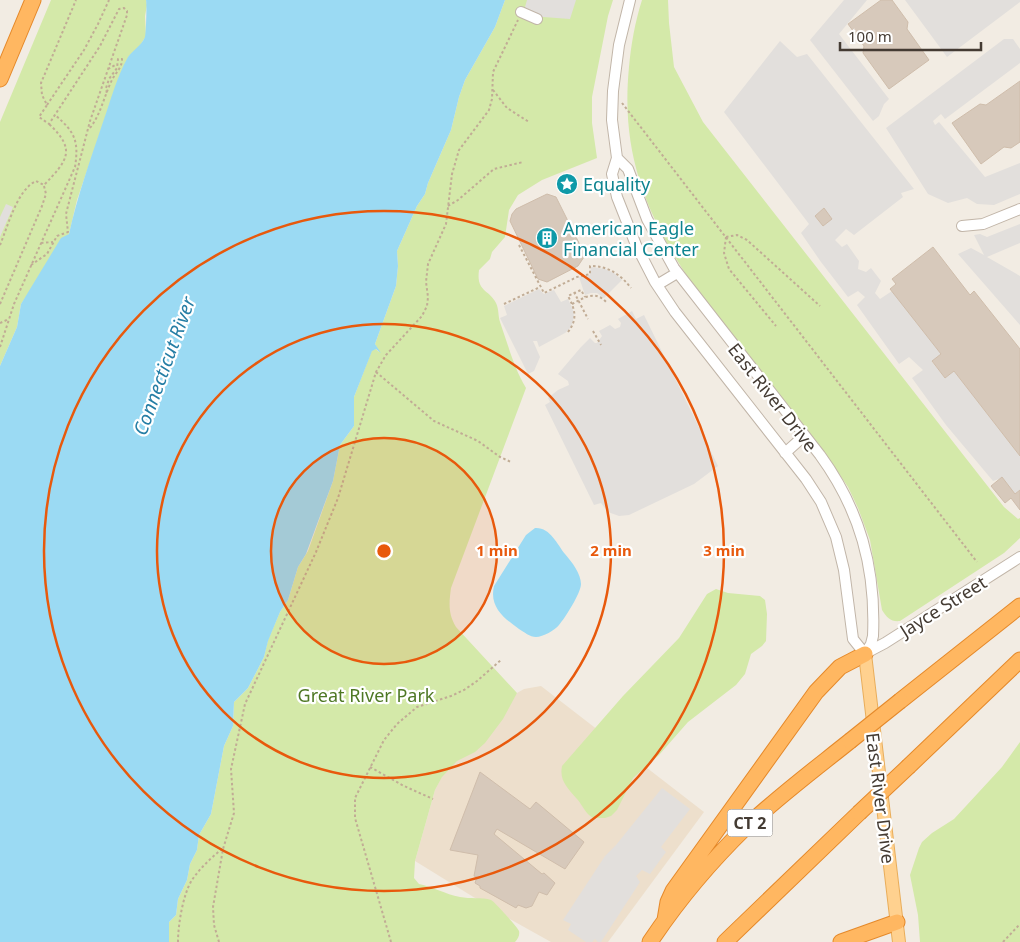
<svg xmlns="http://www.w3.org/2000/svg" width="1020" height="942" font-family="'Noto Sans',sans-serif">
  <rect width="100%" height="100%" fill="#f2ece3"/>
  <!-- education -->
  <path fill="#eddfcc" d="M541,686L704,812L608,942H551L501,914L415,861L435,790L443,774L472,738L517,693L524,689Z"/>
  <!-- green -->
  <path fill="#d4e9a9" d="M51,0H146L147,5L145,16L146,36L139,47L129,56L116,86L77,200L69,234L21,304L17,327L0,366V122Z
    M505,0H613L608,16L592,97V123L597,158L542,180L518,195L509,210L505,237L492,252L490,259L479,270C476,292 489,289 496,303C499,309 498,316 500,322C508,345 514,368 526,388L451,588C449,603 448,614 456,627L517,693L503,719L485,743L475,752L457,761L442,777L435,790L415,861L414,878L419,884C433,887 445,894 460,897C470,899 482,897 491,900C494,901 519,929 519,931C520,935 518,939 515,942H169V922L176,915L178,899L187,880L190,864L197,850L199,835L211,814L224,746L233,726L234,702L248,688L264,657L268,640L280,612L288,600L298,567L308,551L333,481L340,445L354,426V397L372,350L376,349L379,352L375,344L396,286L398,266L397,251L417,206L425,194L428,183L451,130L459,97L465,80L495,27Z
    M642,0H668L669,23L674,67L703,122L1004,507L1018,519L1020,518V538L1004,553L900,621C891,622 887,618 882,610L870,540L858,508L848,487L823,450L687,276C643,208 621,149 629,67C631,45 635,22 642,0Z
    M716,589L728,593L760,596L765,600L767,614L766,641L762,646L751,654L745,674L736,685L688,722L659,755L633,778L617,810L611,816L605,818H593C585,813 583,806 577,799C568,788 559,781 562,766L623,696L679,638L707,594Z
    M1020,742V942H920L918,915L910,875L919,848L922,842L932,833L954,819L1002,767Z"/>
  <!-- parking -->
  <path fill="#e2dfdc" d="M527,0H576L570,19L530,16L525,7Z
    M844,0H867L839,34L889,99L884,104L879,116L873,121L810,40Z
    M905,0H1020V2L947,57Z
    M1004,39H1013L1020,49V63L945,119L941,114L933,121L935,125L939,122L985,177L1020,163V194L994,205L977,204L967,198L948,203L928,194L886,128Z
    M780,41L797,57L807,54L914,189L901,193L903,197L854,235L846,229L835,240L842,247L847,244L859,261L858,269L866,272L871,268L881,281L875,293L880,299L892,291L941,354L932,362L945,378L954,371L1020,456V490L1015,494L1002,478L993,481L946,425L912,378L923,370L909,357L899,364L857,305L865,297L858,291L848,297L821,262L801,233L809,224L724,112Z
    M6,204L13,207L0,237V217Z
    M1020,224V243L987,257L1020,276V325L958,254L971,248L984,255L974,235L980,234L987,237Z
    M591,267L605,269L614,273L622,280L604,298L597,293H591L585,295L579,277L590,275Z
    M539,289L544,294L554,290L561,302L568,299L573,310L574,317L571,327L565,333L539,347L537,341H533L540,357L534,371L528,374L500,318L507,315L504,306Z
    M632,311L636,319L644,315L718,466L694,484L629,515L619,516L608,512L601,503L594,505L545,405L550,402L548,398L558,390L569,385L568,381L558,374L581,347L590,338L595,343H597L602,336L599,331L610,325L615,329L620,327L621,323L618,319Z
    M662,788L690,809L661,847L666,852L650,874L642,870L636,876L640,882L601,942H598L595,939L592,942H586L568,930L571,924L563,920L605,856L616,845Z"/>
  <!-- water -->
  <path fill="#9bdaf3" d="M146,0H505L495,27L465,80L459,97L451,130L428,183L425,194L417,206L397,251L398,266L396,286L375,344L381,353L376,349L372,351L354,397V426L340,445L333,481L306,554L298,567L288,600L280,612L268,641L264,657L248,688L234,702L233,726L224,746L211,814L199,835L197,850L190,864L187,880L178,899L176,915L169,922V942H0V366L17,327L21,304L61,238L69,234C77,197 90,161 102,125C110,103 116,78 128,57C133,50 141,46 145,37C146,35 147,3 146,0Z
    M535,528C550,527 557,544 565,554C572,562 581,574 581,584C581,593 565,618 559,625C555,630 543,637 536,637C530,637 524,632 519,629C504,618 489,607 494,586L526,535Z"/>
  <!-- building -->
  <path fill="#d7c9bb" stroke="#cfbdab" d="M881,0H892L908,22L907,29L929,60L889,89L863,53L864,46L848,24Z
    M1020,81V142L1011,148L1004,147L981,164L952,123L980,104L986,105Z
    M547,194L556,197L583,251L584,257L578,266L547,282L538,279L510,221L512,214L516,209Z
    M824,208L832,219L823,226L815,216Z
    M933,247L970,295L974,291L1020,349V456L954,371L945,378L932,361L941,354L890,289L896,284L892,279Z
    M1002,477L1015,494L1020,490V510L1011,498L1005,503L991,486Z
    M480,772L530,809L536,802L584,842L565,869L497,829L494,834L542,874L544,873L555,883L547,895L539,892L532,906L526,908L518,905L516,908L480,888V886L475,883L477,877L474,876L478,855L450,850Z"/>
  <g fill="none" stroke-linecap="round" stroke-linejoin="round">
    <!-- minor casing -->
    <g stroke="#c1b5a8" stroke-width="12">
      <path id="minor" d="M630,0L619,45L613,91L612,120L617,158L628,169L647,219L674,268L820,455C860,510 876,568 873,636L871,644L865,654
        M521,12L537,19
        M617,158L612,174L617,197L636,245L655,282L675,312L806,479L821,502L836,537L844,570L853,639L865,654
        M962,226L983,224L1020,209
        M657,285L677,273
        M785,453L804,436
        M866,653L885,643L1020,557"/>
    </g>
    <!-- major casing -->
    <g stroke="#e9ad5a" stroke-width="14">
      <path id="major" d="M865,654L899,942"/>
    </g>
    <!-- highway casing -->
    <g stroke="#e5892a" stroke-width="17">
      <path id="highway" d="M0,79L33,0
        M900,701L1020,606
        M909,766L1020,660
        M665,920L668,902L673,891L816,692L840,667L865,654
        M650,942C678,900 710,862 746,827C779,796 815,769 850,741
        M725,942L859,813
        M841,942L897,922"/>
    </g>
    <!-- path -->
    <path stroke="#c1ac95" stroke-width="2" stroke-dasharray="2.5 2.5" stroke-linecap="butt" d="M108,69L117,64
      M493,90L507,108L529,122
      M622,103L977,562
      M47,105L84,50L98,24L109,0
      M90,128C101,114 104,96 112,80C116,72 122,68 122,59H118L117,68L109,79L106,88L107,94
      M448,206L458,200L494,169L523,162
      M726,237L737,235L747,240L820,306
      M726,237L724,253L729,269L776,326
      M41,243L53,242
      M0,245C8,226 17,190 36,181L44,185C67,161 77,150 49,124
      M519,245L544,293L577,277L590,274V266C608,266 620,274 631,288
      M31,265L47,254L57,236L68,232L66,214L68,206L90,121L127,15V11L124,8L119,9L100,46L49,124L39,117L47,105L42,95L41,83L76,0
      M574,292L588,319
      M0,304L42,206L46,194L44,186
      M504,304L540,287
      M572,304C585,297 596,290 607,303
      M0,323L9,319
      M593,331L601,345
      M568,332C578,319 575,309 568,296L581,290L585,297
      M0,347L14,304L75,167C79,141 75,132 55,115
      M376,372L434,421L478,441L500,457L511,462
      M370,767L404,786L433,799
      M178,942C178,925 183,894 192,880C200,868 211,858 222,849
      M219,942L214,925L213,907L223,849L234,813L231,769L245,704L316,552L338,498L376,372L386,355L422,316L427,306L428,297L426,282L428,264L446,224L452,174L459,150L489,110L492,99L493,72L518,20
      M391,942L355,818V798L384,740L397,724L417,707L451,696L464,690L477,681L501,660
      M1003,942L1020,924"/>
    <!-- minor -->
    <use href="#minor" stroke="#fff" stroke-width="10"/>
    <!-- major -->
    <use href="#major" stroke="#ffd18f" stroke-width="12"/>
    <!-- highway -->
    <use href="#highway" stroke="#ffb761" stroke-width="15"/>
    <!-- highway-bridge casing -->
    <g stroke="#e5892a" stroke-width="17" stroke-linecap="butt">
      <path id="highway-bridge" d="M850,741L900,701
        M859,813L909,766"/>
    </g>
    <!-- highway-bridge -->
    <use href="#highway-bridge" stroke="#ffb761" stroke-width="15"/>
  </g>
  <!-- distance rings -->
  <circle cx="384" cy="551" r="113" fill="#e8590c" fill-opacity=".12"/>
  <g fill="none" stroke="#e8590c" stroke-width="2.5">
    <circle cx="384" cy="551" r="113"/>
    <circle cx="384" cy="551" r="227"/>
    <circle cx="384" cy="551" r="340"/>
  </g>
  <!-- icons -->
  <defs>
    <g id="sight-disc" transform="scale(1.125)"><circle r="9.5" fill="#0f9aa8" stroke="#fff"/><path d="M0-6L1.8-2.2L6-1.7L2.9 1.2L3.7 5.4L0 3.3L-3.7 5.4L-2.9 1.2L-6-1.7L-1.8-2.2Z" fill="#fff"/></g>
    <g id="building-disc" transform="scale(1.125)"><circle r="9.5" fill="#0f9aa8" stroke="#fff"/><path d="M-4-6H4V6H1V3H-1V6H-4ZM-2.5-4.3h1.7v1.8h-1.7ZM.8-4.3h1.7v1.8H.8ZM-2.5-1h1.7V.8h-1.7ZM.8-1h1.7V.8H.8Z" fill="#fff"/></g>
  </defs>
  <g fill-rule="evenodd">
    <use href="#sight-disc" x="567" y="184"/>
    <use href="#building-disc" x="547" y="238"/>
  </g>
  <g text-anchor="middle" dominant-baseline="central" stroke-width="4.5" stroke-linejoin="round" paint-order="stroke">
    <!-- shield labels -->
    <rect fill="#fff" stroke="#7c7670" stroke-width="1" x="727.5" y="809.5" width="45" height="27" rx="4"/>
    <g font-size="16" font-weight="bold" fill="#443b33">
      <text x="750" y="823">CT 2</text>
    </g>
    <!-- culture labels -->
    <g font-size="18" fill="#0d838f" stroke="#fff" text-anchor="start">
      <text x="583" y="184">Equality</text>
      <text x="563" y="228">American Eagle<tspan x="563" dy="21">Financial Center</tspan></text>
    </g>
    <!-- street labels -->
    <g font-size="18" fill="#443b33" stroke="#fff">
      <text transform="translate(773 397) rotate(52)">East River Drive</text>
      <text transform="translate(943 606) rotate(-32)">Jayce Street</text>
      <text transform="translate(881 798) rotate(83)">East River Drive</text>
    </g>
    <!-- park labels -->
    <g font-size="18" fill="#4e7824" stroke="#fff">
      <text x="366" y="695">Great River Park</text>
    </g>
    <!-- water labels -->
    <g font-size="19" font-style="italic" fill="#257ea5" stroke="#fff">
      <text transform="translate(164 366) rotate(-70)">Connecticut River</text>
    </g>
  </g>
  <circle cx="384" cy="551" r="8" fill="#e8590c" stroke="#fff" stroke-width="2.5"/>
  <g font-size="15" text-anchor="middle" font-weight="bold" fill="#e8590c" stroke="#fff" stroke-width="4.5" stroke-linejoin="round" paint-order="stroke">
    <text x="497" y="556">1 min</text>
    <text x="611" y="556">2 min</text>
    <text x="724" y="556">3 min</text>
  </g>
  <!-- scale -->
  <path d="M840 42v8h141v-8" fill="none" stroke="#443b33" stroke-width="2.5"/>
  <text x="848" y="42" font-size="15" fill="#443b33" stroke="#ffffff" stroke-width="4" paint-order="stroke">100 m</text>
</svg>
